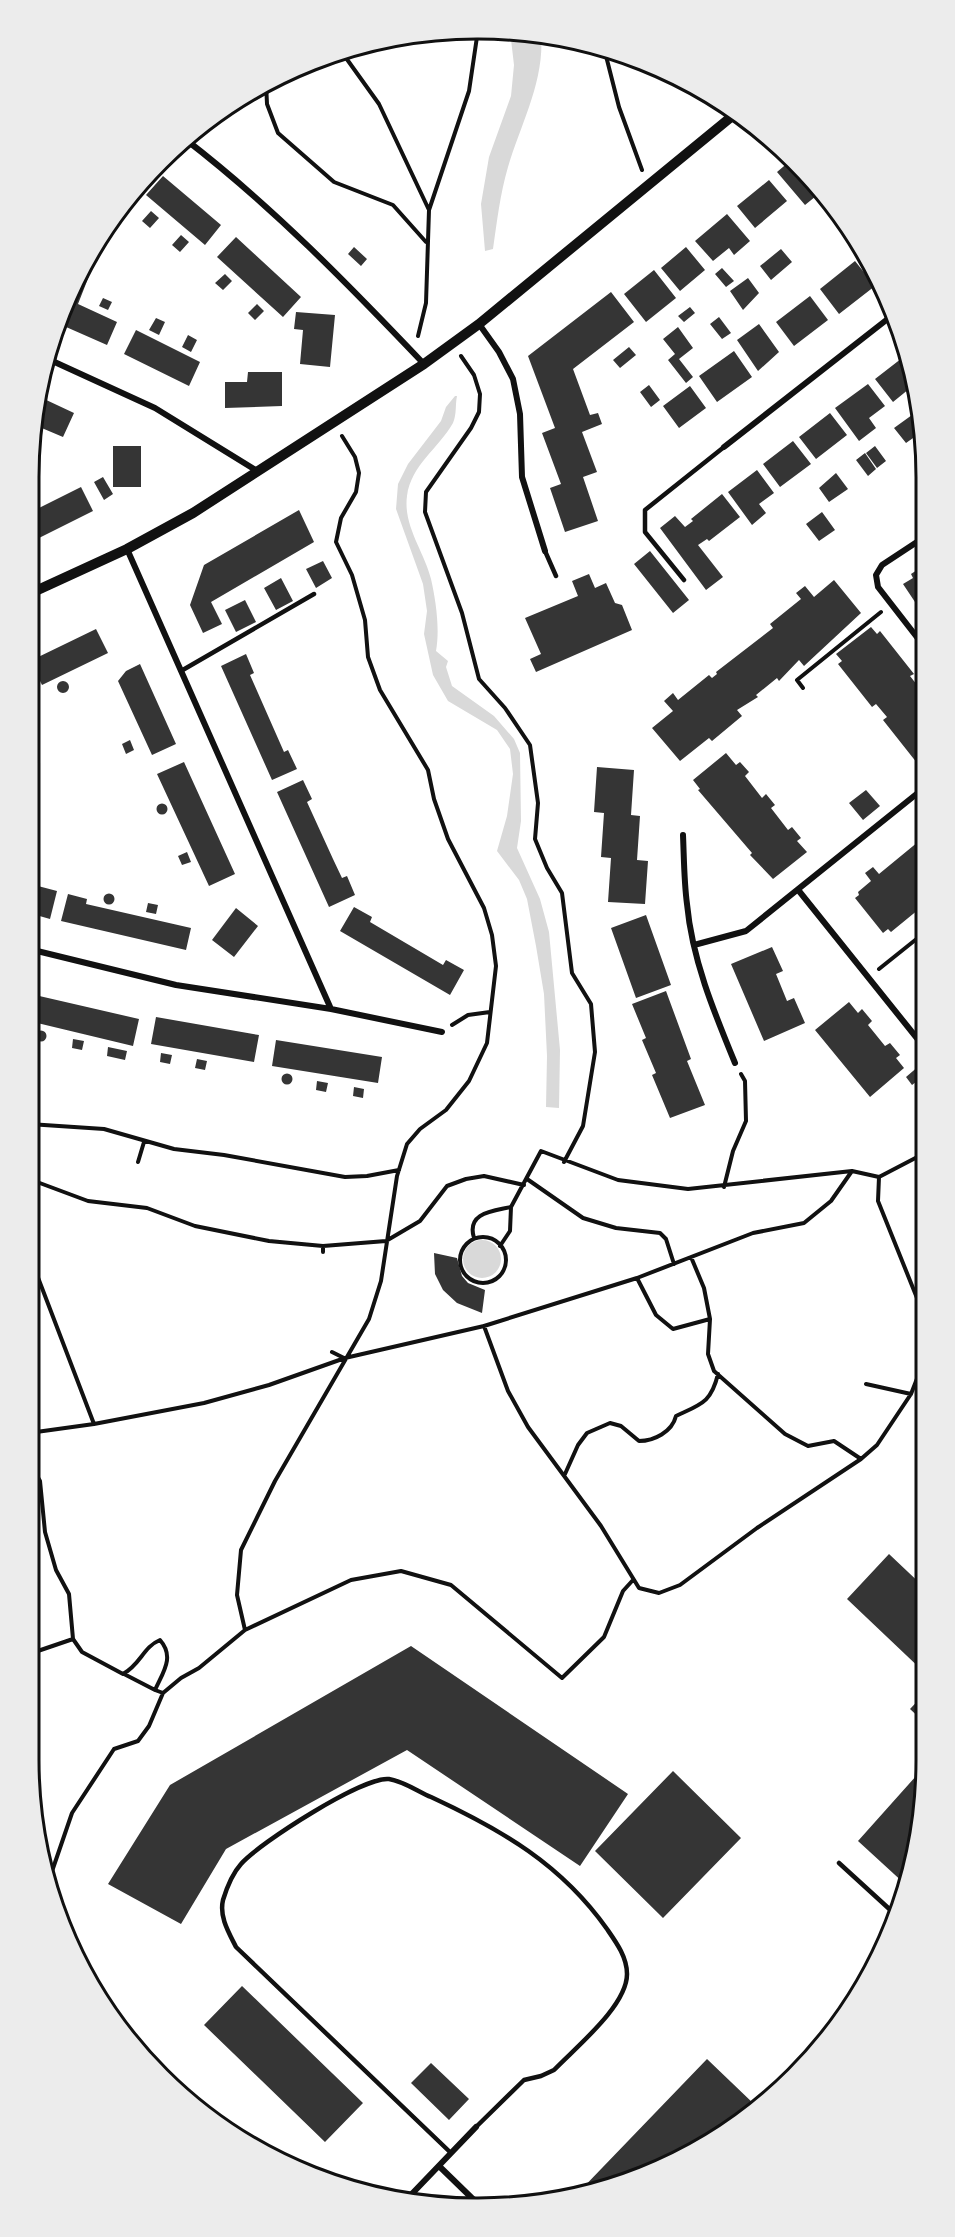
<svg xmlns="http://www.w3.org/2000/svg" width="955" height="2237" font-family="Rubik,sans-serif">
  <rect width="100%" height="100%" fill="#fff"/>
  <!-- water -->
  <path fill="#d9d9d9" d="M510,31L541,33C545,81 521,123 508,167C500,194 497,222 493,249L485,251L481,204L489,157L511,96L514,65Z
    M455,396H457C455,406 457,413 453,423C439,448 411,465 407,496C403,526 424,551 431,579C436,601 440,629 436,651L448,661L446,667L452,686L494,716L514,739L520,753L521,821L517,848L540,899L549,932L560,1050L559,1108L546,1107L547,1056L544,994L536,946L527,899L519,880L497,851L507,816L513,774L510,749L497,730L448,701L433,675L424,634L427,611L423,584L396,509L398,484L408,464L441,421L446,407Z
    M463 1259a19 19 0 1 1 38 0a19 19 0 1 1-38 0Z"/>
  <!-- building -->
  <path fill="#353535" d="M790,161L821,192L805,205L777,172Z
    M163,176L221,225L205,245L146,195Z
    M769,180L787,201L755,228L737,206Z
    M151,211L159,218L150,228L142,221Z
    M727,214L750,241L734,255L729,248L713,261L695,241Z
    M181,235L189,242L180,252L172,245Z
    M236,237L301,297L283,317L217,257Z
    M354,247L367,259L361,266L348,254Z
    M686,247L705,270L680,291L661,268Z
    M781,249L792,262L771,280L760,266Z
    M855,261L875,286L839,314L820,289Z
    M722,268L734,281L726,287L715,274Z
    M654,270L676,298L646,322L624,294Z
    M80,272L89,276L78,304L117,322L107,345L57,323Z
    M225,274L232,281L223,290L215,283Z
    M748,278L759,293L743,310L730,291Z
    M611,292L634,322L573,369L590,415L598,413L602,424L582,432L597,472L583,477L598,521L565,532L550,488L561,484L542,433L555,428L528,356Z
    M810,296L828,320L794,346L776,322Z
    M103,298L112,302L108,310L99,306Z
    M257,304L264,311L255,320L248,313Z
    M690,307L695,313L684,322L678,316Z
    M296,312L335,315L330,367L300,364L303,330L294,329Z
    M719,317L731,333L722,339L710,324Z
    M156,318L165,322L159,335L149,330Z
    M759,324L779,352L758,371L737,340Z
    M678,327L693,348L679,359L693,377L686,383L668,360L675,354L663,339Z
    M136,330L200,362L189,386L124,354Z
    M188,335L197,340L191,352L182,347Z
    M629,347L636,355L620,368L613,360Z
    M734,351L752,377L717,402L699,376Z
    M906,355L916,393L913,395L909,389L893,402L875,379Z
    M248,372H282V406L225,408V382H247Z
    M868,384L885,406L869,418L876,428L859,441L835,408Z
    M649,385L660,400L651,407L640,392Z
    M690,386L706,408L679,428L663,406Z
    M42,398L74,413L63,437L37,426Z
    M830,413L847,435L816,459L799,437Z
    M912,415L923,431L906,443L894,428Z
    M793,441L811,464L780,487L763,464Z
    M113,446H141V487H113Z
    M875,446L886,461L877,468L866,453Z
    M865,453L876,469L868,476L856,460Z
    M757,470L774,493L759,504L766,513L752,525L728,492Z
    M836,473L848,489L829,502L819,488Z
    M103,477L113,494L104,500L94,482Z
    M81,487L93,511L29,543V513Z
    M722,494L740,517L709,541L707,539L698,545L723,577L706,590L660,528L675,516L685,527L693,521L691,519Z
    M299,510L314,542L211,602L222,624L203,633L190,605L204,565Z
    M822,512L835,530L819,541L806,524Z
    M650,551L689,600L673,613L634,564Z
    M323,561L332,578L316,588L306,569Z
    M923,566V614L903,584L913,578L911,574Z
    M589,574L595,588L606,583L615,603L622,605L632,630L536,672L530,659L541,654L525,618L578,596L572,581Z
    M281,578L293,601L276,610L264,588Z
    M834,580L861,613L804,666L799,660L779,681L777,678L756,695L758,697L737,710L742,716L712,741L709,738L680,761L652,728L673,711L664,701L673,693L678,700L709,675L712,678L717,674L716,672L773,628L770,624L801,599L796,593L805,586L814,597Z
    M245,600L256,622L236,632L225,610Z
    M871,627L877,634L880,631L914,674L910,676L921,690L923,688L924,763L921,760L917,763L883,720L887,717L876,704L872,707L838,664L842,661L836,654Z
    M96,629L108,653L42,685L30,661Z
    M246,654L254,673L250,675L284,752L288,750L297,769L272,780L221,666Z
    M140,664L176,744L152,755L118,681L126,671Z
    M57 687a6 6 0 1 1 12 0a6 6 0 1 1-12 0Z
    M130,740L134,750L126,754L122,744Z
    M726,753L736,765L740,762L749,772L745,776L762,798L766,794L775,805L771,808L788,830L792,827L801,838L797,841L807,852L773,879L750,855L752,853L698,790L700,789L693,780Z
    M184,762L235,874L209,886L157,774Z
    M597,767L634,770L631,815L640,816L637,860L648,861L645,904L608,902L611,858L601,857L604,813L594,812Z
    M303,780L312,799L307,802L333,859L342,878L347,876L355,895L329,907L277,792Z
    M866,790L880,806L863,820L849,803Z
    M156.5 809a5.5 5.5 0 1 1 11 0a5.5 5.5 0 1 1-11 0Z
    M924,837V905L891,932L888,929L883,933L855,898L859,895L858,892L871,881L865,873L873,867L879,874Z
    M187,852L191,862L182,865L178,856Z
    M38,886L57,891L50,919L29,913V890L36,892Z
    M103.5 899a5.5 5.5 0 1 1 11 0a5.5 5.5 0 1 1-11 0Z
    M68,894L87,899L86,904L191,928L186,950L61,921Z
    M148,903L158,905L156,914L146,912Z
    M354,907L372,917L370,922L443,965L446,960L464,970L450,995L340,931Z
    M236,908L258,926L234,957L212,940Z
    M646,915L671,985L636,998L611,928Z
    M772,947L783,971L776,974L787,1001L794,998L805,1023L764,1041L731,964Z
    M666,991L691,1059L687,1061L705,1105L670,1118L652,1075L656,1073L642,1040L646,1038L632,1004Z
    M35,995L139,1019L133,1046L29,1021Z
    M849,1002L858,1013L862,1009L872,1021L868,1025L885,1046L890,1043L900,1055L896,1058L904,1068L870,1097L815,1030Z
    M156,1017L259,1035L254,1062L151,1044Z
    M35.5 1036a5.5 5.5 0 1 1 11 0a5.5 5.5 0 1 1-11 0Z
    M73,1039L84,1041L82,1050L72,1048Z
    M276,1040L382,1057L378,1083L272,1066Z
    M108,1047L127,1051L125,1060L107,1056Z
    M161,1053L172,1055L170,1064L160,1062Z
    M197,1059L207,1061L205,1070L195,1068Z
    M920,1065L925,1075L912,1085L906,1077Z
    M281.5 1079a5.5 5.5 0 1 1 11 0a5.5 5.5 0 1 1-11 0Z
    M317,1081L328,1083L326,1092L316,1090Z
    M354,1087L364,1089L363,1098L353,1096Z
    M434,1253L457,1258L462,1276L468,1283L485,1290L482,1313L457,1303L443,1290L435,1274Z
    M889,1554L926,1589V1674L847,1599Z
    M411,1646L628,1794L580,1866L407,1750L226,1849L181,1924L108,1884L170,1785Z
    M926,1692V1724L910,1709Z
    M925,1766L909,1865L906,1885L858,1841Z
    M673,1771L741,1838L663,1918L595,1851Z
    M242,1986L363,2103L325,2142L204,2025Z
    M707,2059L755,2105L702,2149L621,2185L576,2195Z
    M431,2063L469,2099L449,2120L411,2083Z"/>
  <g fill="none" stroke-linecap="round" stroke-linejoin="round">
    <!-- path -->
    <path stroke="#111" stroke-width="4" d="M604,48L619,107L642,170
      M341,51L379,104L429,210
      M266,83L267,104L278,133L334,182L393,205L426,242
      M418,336L426,303L429,210L469,91L478,30
      M461,356L474,375L480,394L479,412L471,428L426,492L425,512L462,613L479,679L505,708L530,745L538,803L535,839L547,868L562,893L572,973L591,1004L595,1052L583,1126L564,1162
      M803,688L797,680L881,612
      M879,969L924,933
      M452,1025L468,1015L490,1012
      M29,1124L104,1129L174,1149L224,1155L345,1177L367,1176L399,1170
      M138,1162L144,1142
      M29,1179L88,1201L147,1208L195,1226L269,1241L323,1246L386,1241L420,1221L447,1186L466,1179L484,1176L524,1185
      M527,1179L583,1218L616,1228L660,1233L666,1239L674,1264
      M724,1187L733,1151L746,1121L745,1081L741,1074
      M460 1260a23 23 0 1 1 46 0a23 23 0 1 1-46 0Z
      M474,1238C466,1212 494,1211 511,1207
      M500,1246L510,1231L511,1207L541,1151L618,1180L688,1189L852,1171L879,1177L925,1153
      M323,1252V1246
      M29,1254L94,1424
      M691,1257L704,1288L710,1319L708,1354L714,1371L785,1434L808,1446L834,1441L861,1459
      M637,1278L656,1315L673,1329L710,1319
      M484,1326L508,1391L528,1427L601,1526L639,1588L659,1593L680,1585L757,1528L861,1459L877,1445L911,1394L920,1371L924,1336L917,1298L878,1201L879,1177
      M332,1352L344,1358
      M866,1384L911,1394
      M29,1433L94,1424L204,1403L269,1385L345,1358L484,1326L637,1278L753,1233L804,1223L831,1201L852,1171
      M29,1462L40,1481L45,1532L56,1570L69,1594L73,1639L82,1652L123,1674C141,1664 143,1647 160,1640C175,1657 163,1672 155,1690L163,1693
      M565,1474L578,1445L587,1433L610,1423L621,1426L639,1441C654,1441 672,1432 676,1416C701,1404 711,1403 718,1374
      M245,1630L237,1595L241,1550L275,1481L369,1319L381,1281L397,1176L407,1144L420,1129L446,1110L469,1081L487,1043L496,966L492,935L484,908L448,839L434,799L428,770L380,690L368,657L365,620L352,575L336,542L341,518L356,492L359,473L355,457L342,436
      M29,1654L73,1639
      M124,1674L155,1690
      M49,1880L72,1813L114,1749L138,1741L149,1726L163,1693L181,1678L199,1668L245,1630L351,1580L401,1571L451,1585L562,1678L604,1637L623,1591L633,1580"/>
    <!-- service -->
    <path stroke="#111" stroke-width="4.5" d="M545,551L556,576
      M684,580L645,532V510L724,447
      M181,671L314,594
      M839,1863L897,1916
      M451,2153L236,1947C229,1933 219,1917 223,1900C227,1887 232,1874 241,1864C259,1843 364,1776 389,1779C403,1781 419,1792 431,1797C502,1830 561,1864 607,1929C616,1942 627,1957 627,1974C627,2006 576,2047 554,2070L541,2076L524,2080L476,2127"/>
    <!-- minor -->
    <path stroke="#111" stroke-width="6" d="M185,139C272,206 348,284 424,364
      M479,324L499,352L513,379L520,414L522,477L545,551
      M48,359L155,408L259,472
      M724,447L894,314
      M923,538L882,565L876,575L878,587L923,645
      M127,549L331,1009
      M683,835C684,858 684,882 687,904C692,959 714,1012 735,1063
      M799,891L924,1047
      M694,945L746,931L924,788
      M29,949L176,985L331,1009L442,1032
      M439,2166L477,2203
      M406,2200L476,2127"/>
    <!-- tertiary -->
    <path stroke="#111" stroke-width="10" d="M29,594L127,549L193,513L424,364L479,324L736,113"/>
  </g>
  <!-- crop -->
  <path d="M0 0H955V2237H0ZM477 39H478A438 438 0 0 1 916 477V1760A438 438 0 0 1 478 2198H477A438 438 0 0 1 39 1760V477A438 438 0 0 1 477 39Z" fill="#ececec" fill-rule="evenodd"/>
  <path fill="none" stroke="#111" stroke-width="3" d="M477 39H478A438 438 0 0 1 916 477V1760A438 438 0 0 1 478 2198H477A438 438 0 0 1 39 1760V477A438 438 0 0 1 477 39Z"/>
</svg>
